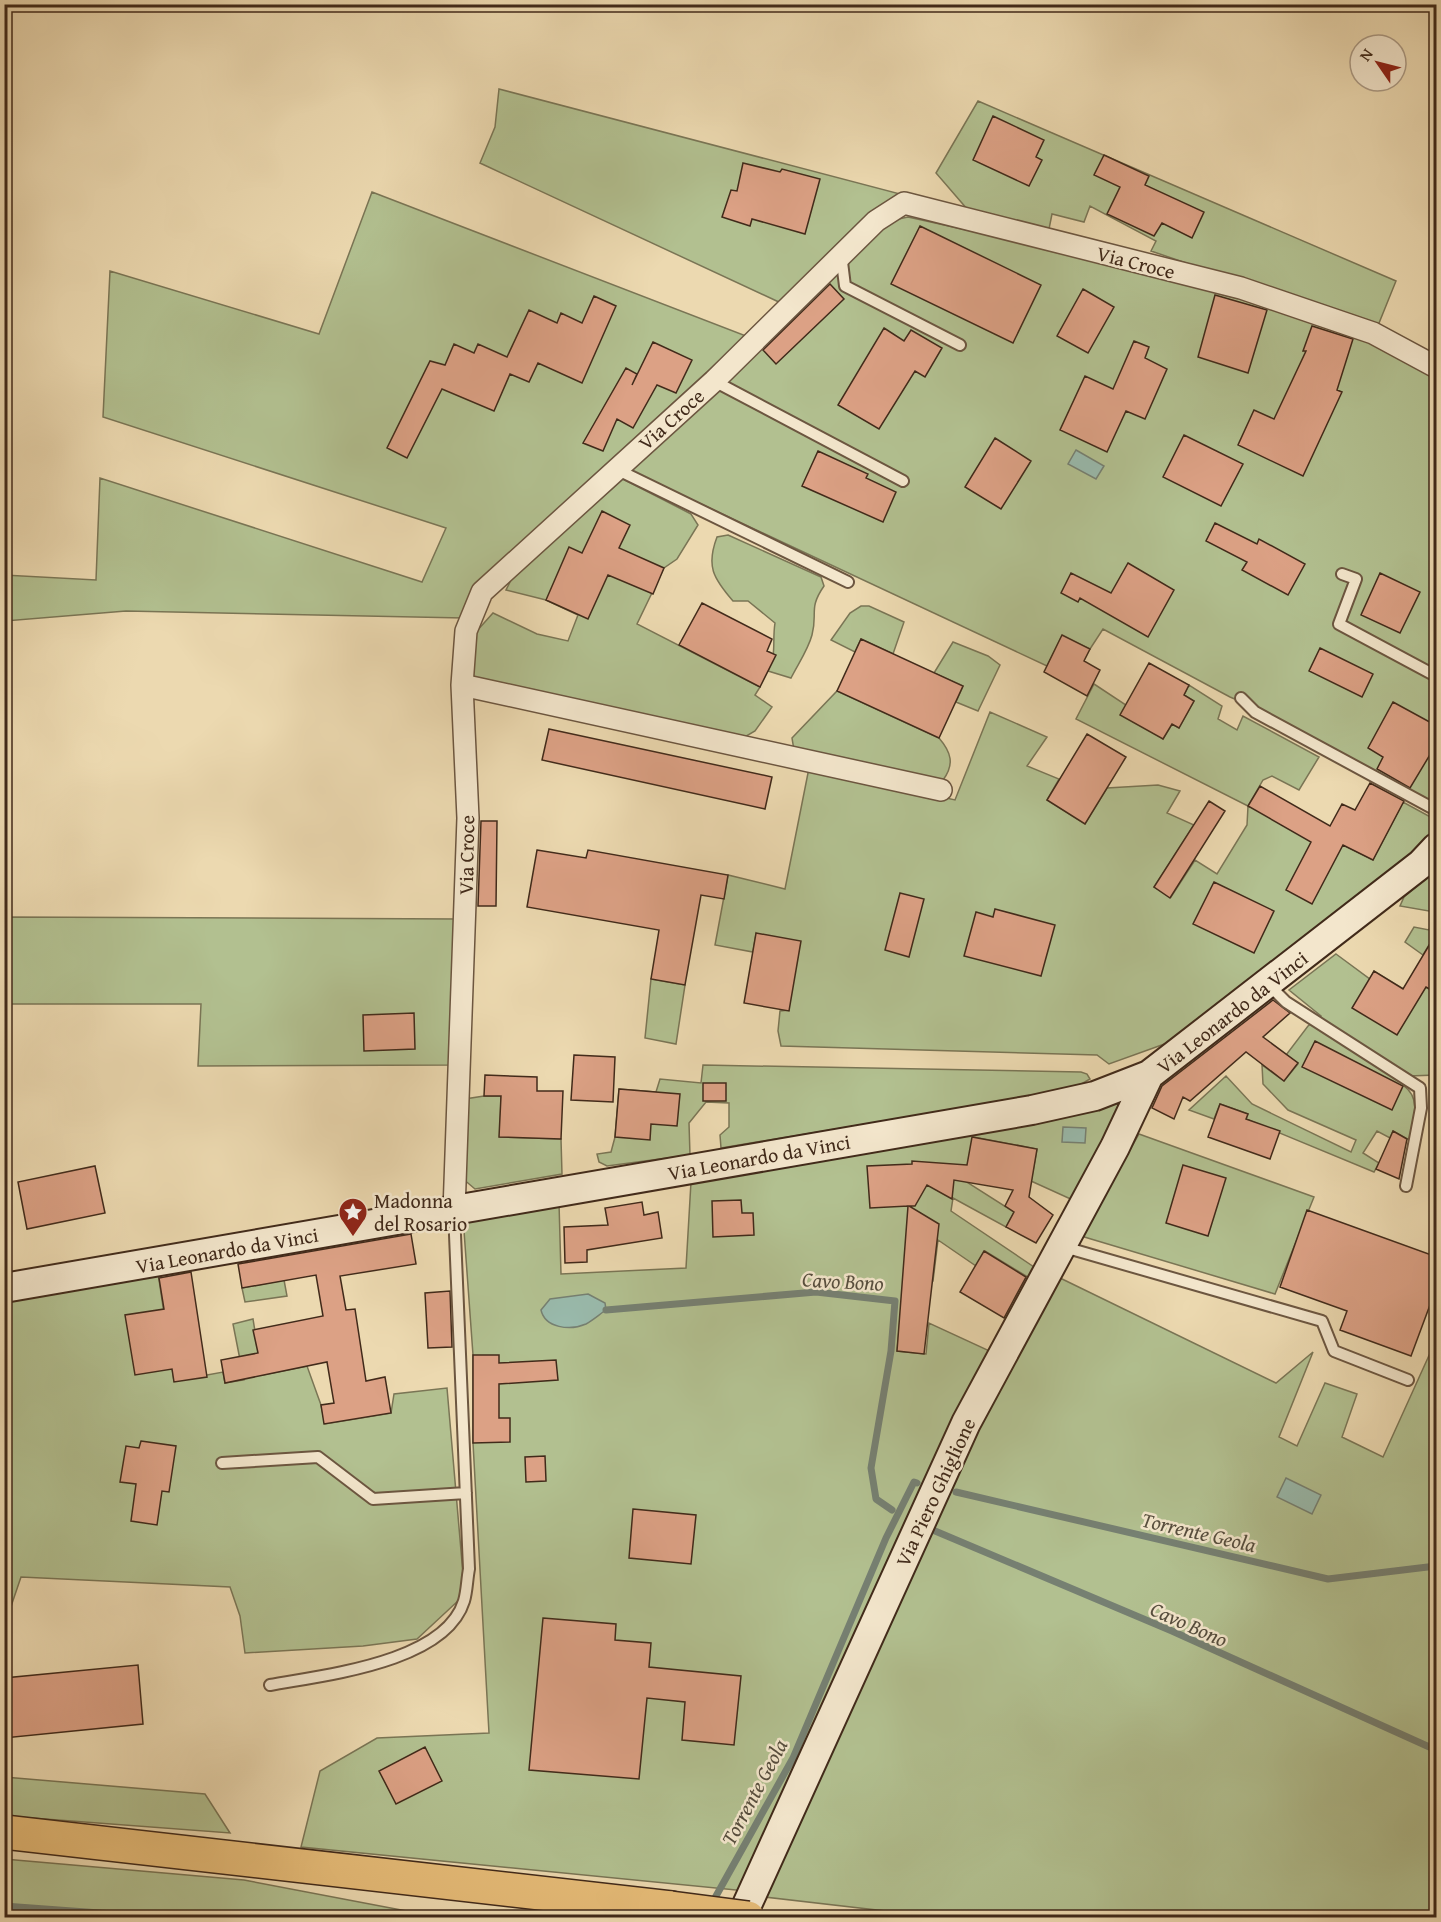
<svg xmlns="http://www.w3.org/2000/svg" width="1441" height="1922" font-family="'Gentium Book Plus',serif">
  <rect width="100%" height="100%" fill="#ecd9b0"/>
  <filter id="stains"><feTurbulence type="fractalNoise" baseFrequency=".00333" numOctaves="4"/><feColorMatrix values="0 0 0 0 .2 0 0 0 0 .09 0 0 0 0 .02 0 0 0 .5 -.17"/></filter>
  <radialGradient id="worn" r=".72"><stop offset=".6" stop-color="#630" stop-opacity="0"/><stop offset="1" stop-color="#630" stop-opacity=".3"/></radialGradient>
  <!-- green -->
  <path fill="#b2c090" stroke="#7a7555" stroke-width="1.5" d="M499,89L904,195L781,303L480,163L495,127Z
    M978,101L1396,281L1377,328L1151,251L1156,241L1090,206L1084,222L1052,214L1048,234L968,210L936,173Z
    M372,192L746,336L587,482L464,618L126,611L5,621L4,575L96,580L100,478L422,582L446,528L103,417L110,271L319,334Z
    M908,217L1240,290L1436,370V806L1258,709L1230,697L1103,629L1090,649L1062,636L1047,666L624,468L880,223Z
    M623,479L691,514L698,525L677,559L664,568L637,624L760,687L755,695L772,707L755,731L743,738L471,680L475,633L493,613L537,634L568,641L578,615L546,600L506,590L513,576Z
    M728,535L821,577L824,586C808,609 818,613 812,635C808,650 798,664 791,678L768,671C777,653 772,642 775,623L748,601H733C713,578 706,566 717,537Z
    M861,606H869L904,622L893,654L861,639L855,652L831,640L850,613Z
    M953,642L988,656L1000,665L978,711L956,702L963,686L934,673Z
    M1094,684L1126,705L1163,739L1172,724L1179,728L1194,701L1184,695L1189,685L1222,706L1218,719L1237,730L1243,716L1319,757L1299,790L1272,776L1263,780L1248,806L1325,836L1373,860L1403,802L1436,820V835L1170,1042L1109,1064L1097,1055L781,1046L778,1031L780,1011L789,1010L756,934L753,952L715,945L728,875L785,889L809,768L955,800L990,712L1047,737L1027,766L1059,779L1047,800L1085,824L1107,788L1158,785L1180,791L1167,813L1194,825L1154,887L1171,897L1195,860L1217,874L1247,825L1248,806L1076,719Z
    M837,691L939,738C951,752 955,764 943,780L794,750L792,738Z
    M1436,870V949L1429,945L1423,955L1405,942L1414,927L1429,930L1435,912L1400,906L1404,897Z
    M5,917L458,919L450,1065L198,1066L201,1004H5Z
    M1336,954L1370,979L1374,971L1410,993L1417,982L1436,993V1075L1409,1076L1404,1086C1422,1099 1413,1121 1409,1140L1393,1131L1390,1138L1377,1131L1363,1153L1379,1163L1374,1172L1246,1119L1248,1114L1220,1104L1214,1119L1189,1110L1226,1076L1252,1104L1351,1152L1356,1140L1288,1110L1263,1084L1262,1065L1284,1081L1298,1064L1286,1055L1308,1026L1321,1016L1289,990Z
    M651,979L685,985L676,1044L645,1038Z
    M703,1065L1081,1072L1087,1074L1090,1079L1071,1090L721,1148L720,1135L729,1127V1103L706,1102L689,1123L690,1155L607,1166L599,1162L597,1154L611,1152L615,1137L619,1089L656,1092L660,1079L701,1083Z
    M484,1096H501L500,1137L561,1139L562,1174L475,1189L462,1178L465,1099Z
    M1117,1101L1122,1117L1075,1201L1031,1181L1037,1149L973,1137L965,1181L1014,1212L1006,1227L953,1198L951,1211L1034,1267L1031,1279L985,1251L976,1266L938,1240L933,1281L904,1278L897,1351L926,1354L929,1323L994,1353L746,1891L301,1847L320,1771L377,1738L489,1733L473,1443V1355L463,1217L559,1203L561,1274L686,1268L691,1182Z
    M1139,1134L1314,1197L1275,1294L1081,1236Z
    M158,1273L174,1381L223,1372L225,1383L244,1380L233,1324L253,1319L262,1375L307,1366L321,1405L325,1424L391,1413L394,1394L447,1388L463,1574L459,1600L417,1639L363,1646L245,1653L240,1616L230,1587L21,1577L5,1624V1299Z
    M1058,1277L1276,1383L1313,1352L1279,1437L1297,1446L1325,1383L1357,1394L1342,1437L1383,1457L1436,1340V1917L946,1918L765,1897L975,1432Z
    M284,1280L287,1296L245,1302L242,1288Z
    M4,1777L205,1794L230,1833L5,1816Z
    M4,1859L244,1880L438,1917H5Z"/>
  <!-- water -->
  <path fill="#99baac" stroke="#768072" stroke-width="1.5" d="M1076,450L1104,466L1096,479L1068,464Z
    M1063,1127L1086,1128L1085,1143L1062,1142Z
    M588,1294L605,1303L606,1310C600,1314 593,1320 586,1324C570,1331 545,1328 541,1310L550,1299Z
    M1286,1478L1321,1495L1312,1514L1277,1497Z"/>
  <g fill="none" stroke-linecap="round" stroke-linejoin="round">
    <!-- stream -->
    <path stroke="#768072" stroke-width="7" d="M606,1310L816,1292L895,1301L891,1351L871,1468L876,1499L892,1510
      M956,1492L1328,1579L1436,1566
      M928,1528L1172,1631L1436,1750
      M711,1905L793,1758L886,1538L914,1482L917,1483
      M4,1906L168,1918"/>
  </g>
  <!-- building -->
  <path fill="#dca185" stroke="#412a1a" stroke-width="1.5" d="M993,116L1044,140L1036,157L1042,160L1029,186L973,160Z
    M1104,155L1149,176L1145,185L1204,212L1192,238L1162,223L1154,236L1107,214L1120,187L1094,175Z
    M743,163L780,172L782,169L820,179L805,234L752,219L750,226L722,217L731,190L737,191Z
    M920,226L1041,285L1013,343L891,284Z
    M830,284L844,299L776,364L763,350Z
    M1083,289L1114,307L1088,353L1057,336Z
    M1215,295L1267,310L1248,373L1198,357Z
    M594,296L616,306L582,383L538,363L529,382L510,374L494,411L442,389L407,458L387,448L430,361L445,365L454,344L474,353L478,344L507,357L529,310L557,323L561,313L582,323Z
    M1312,326L1353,339L1337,390L1342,392L1303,476L1238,445L1254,410L1274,419L1306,351H1303Z
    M884,328L904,341L911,330L942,348L925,377L915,371L879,429L838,405Z
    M1134,341L1149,347L1145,358L1167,369L1145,419L1126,411L1107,452L1060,430L1085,376L1113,389Z
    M653,342L692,360L676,393L657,385L633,428L617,419L603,451L583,443L626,368L637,374L632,385Z
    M1184,435L1243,464L1221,506L1163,477Z
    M995,438L1031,461L1001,509L965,487Z
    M818,451L868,474L866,478L896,492L883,522L802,486Z
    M602,511L630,525L619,548L664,568L653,594L608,575L588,619L546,600L569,547L582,553Z
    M1215,523L1257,544L1259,539L1305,564L1288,595L1242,570L1247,562L1206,541Z
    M1128,563L1174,590L1148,637L1080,598L1078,602L1061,593L1071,573L1111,593Z
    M1380,573L1420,592L1400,633L1361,615Z
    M702,603L772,639L767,651L776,655L760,687L679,645Z
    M1062,635L1090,649L1084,661L1100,670L1087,696L1044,672Z
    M861,639L963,686L939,738L837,691Z
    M1320,648L1373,674L1362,697L1309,671Z
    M1149,663L1189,685L1184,695L1194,701L1179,728L1172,724L1163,739L1120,715Z
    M1393,702L1437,726V743L1410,788L1377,769L1383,757L1368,748Z
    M549,729L772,777L765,809L542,760Z
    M1087,734L1126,757L1085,824L1047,800Z
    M1370,783L1404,801L1373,860L1343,845L1312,904L1286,890L1311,842L1248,806L1260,786L1330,826L1342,804L1355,810Z
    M1209,801L1225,811L1170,898L1154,887Z
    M481,821H497L496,906H478Z
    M537,850L586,858L588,850L728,875L724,899L701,895L685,985L651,979L659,930L527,907Z
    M1214,882L1274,911L1254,953L1193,924Z
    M900,893L924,899L909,957L885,950Z
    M995,909L1055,925L1041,976L964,956L976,912L993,917Z
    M1437,932V993L1426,987L1397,1035L1352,1008L1374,971L1403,989Z
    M756,933L801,941L789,1011L744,1003Z
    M1273,1000L1290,1013L1263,1037L1298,1063L1284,1081L1246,1052L1190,1101L1183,1097L1174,1119L1152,1108L1162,1086Z
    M414,1013L415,1049L364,1051L363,1015Z
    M1315,1041L1403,1086L1392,1110L1302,1067Z
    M574,1055L615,1057L613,1102L571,1100Z
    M485,1075L537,1077V1091H563L561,1139L499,1137L501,1096H484Z
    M703,1083H726V1101H703Z
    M619,1089L680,1094L677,1126L651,1124L650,1140L615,1137Z
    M1220,1104L1248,1114L1246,1119L1280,1131L1270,1159L1208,1137Z
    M1393,1131L1407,1139L1399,1179L1376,1169Z
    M972,1137L1037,1149L1029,1197L1053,1215L1036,1243L1006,1227L1014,1212L1005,1206L1013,1190L954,1180L952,1199L927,1185L915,1206H909L939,1224L924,1354L897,1351L908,1206L870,1208L867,1166L912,1164V1161L967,1165Z
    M1183,1165L1226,1178L1208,1236L1166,1223Z
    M95,1166L105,1213L27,1229L18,1182Z
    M741,1200L742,1213H753L754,1235L713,1237L712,1201Z
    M642,1202L644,1215L658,1212L662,1238L587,1250V1262L565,1263L564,1227L608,1225L605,1208Z
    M1307,1210L1437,1257V1286L1411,1356L1340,1330L1347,1311L1280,1287Z
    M411,1234L416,1264L340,1276L346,1310L355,1309L366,1381L385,1377L391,1413L324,1424L321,1405L334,1403L327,1362L225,1383L221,1360L258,1353L253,1330L323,1316L316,1275L242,1288L238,1264Z
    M984,1251L1026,1277L1004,1318L960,1292Z
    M191,1272L207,1377L174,1382L172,1369L135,1375L125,1315L164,1309L159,1278Z
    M450,1291L452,1347L428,1348L425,1293Z
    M473,1355H499V1363L556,1360L558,1380L499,1384V1418H510V1442L473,1443Z
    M141,1441L176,1446L169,1492L162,1491L157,1525L131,1521L136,1484L120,1482L126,1446L139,1448Z
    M545,1456L546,1481L526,1482L525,1457Z
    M633,1509L696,1515L691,1564L629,1558Z
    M543,1618L616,1624L615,1640L651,1643L649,1667L741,1676L734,1745L682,1740L685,1702L647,1698L639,1779L529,1770Z
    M138,1665L143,1724L4,1738V1678Z
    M425,1747L442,1781L396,1804L379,1771Z"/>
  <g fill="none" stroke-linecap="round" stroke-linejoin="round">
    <!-- lane casing -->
    <g stroke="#6c5640" stroke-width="14">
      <path id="lane" d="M841,254L845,286L960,345
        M714,381L903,481
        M616,469L848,582
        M1342,574L1356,579L1339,624L1436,676
        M1241,698L1255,712L1436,810
        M1268,984L1286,1002L1420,1088L1421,1108L1406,1186
        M1064,1247L1322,1321L1334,1351L1408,1380
        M222,1463L318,1457L373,1499L466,1493
        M270,1685C323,1675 445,1663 464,1601C467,1591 467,1579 469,1569L454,1211"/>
    </g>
    <!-- street casing -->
    <g stroke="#6c5640" stroke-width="24">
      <path id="street" d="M462,685L941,790
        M454,1211L468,818L462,685L466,631L482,592L714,381L876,221L904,203L1241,288L1373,333L1436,367"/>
    </g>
    <!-- secondary casing -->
    <g stroke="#412a1a" stroke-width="32">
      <path id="secondary" d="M4,1288L1032,1110L1095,1096L1149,1075L1421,864L1436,848
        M741,1918L966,1423L1115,1147L1149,1075"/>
    </g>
    <!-- highway casing -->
    <g stroke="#412a1a" stroke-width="36">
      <path id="highway" d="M4,1832L671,1908"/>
    </g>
    <!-- lane -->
    <use href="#lane" stroke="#f3e6cc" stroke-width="10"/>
    <!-- street -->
    <use href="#street" stroke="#f3e6cc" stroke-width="21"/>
    <!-- secondary -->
    <use href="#secondary" stroke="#f3e6cc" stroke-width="28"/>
    <!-- highway -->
    <use href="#highway" stroke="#e6bc78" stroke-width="33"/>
    <!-- highway-bridge casing -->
    <g stroke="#412a1a" stroke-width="36" stroke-linecap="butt">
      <path id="highway-bridge" d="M671,1908L748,1918"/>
    </g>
    <!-- highway-bridge -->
    <use href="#highway-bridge" stroke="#e6bc78" stroke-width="33"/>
  </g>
  <!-- icons -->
  <defs>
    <g id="sight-pin" transform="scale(1.5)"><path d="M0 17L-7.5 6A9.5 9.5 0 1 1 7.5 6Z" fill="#8f2418" stroke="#f3e6cc"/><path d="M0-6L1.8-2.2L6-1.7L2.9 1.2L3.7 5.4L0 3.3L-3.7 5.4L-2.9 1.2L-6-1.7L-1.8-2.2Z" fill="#fff"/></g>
  </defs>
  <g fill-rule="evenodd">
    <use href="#sight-pin" x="353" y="1212"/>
  </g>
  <g text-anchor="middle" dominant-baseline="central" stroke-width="5" stroke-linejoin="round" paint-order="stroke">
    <!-- street labels -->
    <g font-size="20" fill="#412a1a" stroke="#f3e6cc">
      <text transform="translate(1136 262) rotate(14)">Via Croce</text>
      <text transform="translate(671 419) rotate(-42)">Via Croce</text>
      <text transform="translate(466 855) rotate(-89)">Via Croce</text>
      <text transform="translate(1232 1012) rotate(-38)">Via Leonardo da Vinci</text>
      <text transform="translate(759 1157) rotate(-10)">Via Leonardo da Vinci</text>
      <text transform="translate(227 1250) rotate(-10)">Via Leonardo da Vinci</text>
      <text transform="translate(935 1492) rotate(-65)">Via Piero Ghiglione</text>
    </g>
    <!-- poi labels -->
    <g font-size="20" fill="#412a1a" stroke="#f3e6cc" text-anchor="start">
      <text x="374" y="1200">Madonna<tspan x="374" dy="23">del Rosario</tspan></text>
    </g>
    <!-- water labels -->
    <g font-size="21" font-style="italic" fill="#574e3e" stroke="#f3e6cc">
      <text transform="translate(843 1281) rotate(3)">Cavo Bono</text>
      <text transform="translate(1199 1532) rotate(13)">Torrente Geola</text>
      <text transform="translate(1189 1624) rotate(24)">Cavo Bono</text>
      <text transform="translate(754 1792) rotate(-62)">Torrente Geola</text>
    </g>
  </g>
  <!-- margin -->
  <rect width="1441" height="1922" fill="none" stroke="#ecd9b0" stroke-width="24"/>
  <rect x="6" y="6" width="1429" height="1910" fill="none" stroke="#412a1a" stroke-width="3"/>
  <rect x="12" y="12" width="1417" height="1898" fill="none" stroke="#412a1a" stroke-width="1.5"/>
  <!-- north arrow -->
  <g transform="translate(1378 63) rotate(305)"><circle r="28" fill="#f3e6cc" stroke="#ac9b85" stroke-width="1.5"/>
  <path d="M0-4.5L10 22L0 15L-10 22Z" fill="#8f2418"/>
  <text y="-9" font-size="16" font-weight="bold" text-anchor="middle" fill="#412a1a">N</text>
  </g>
  <rect width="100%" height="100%" filter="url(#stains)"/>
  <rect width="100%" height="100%" fill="url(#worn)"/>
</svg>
